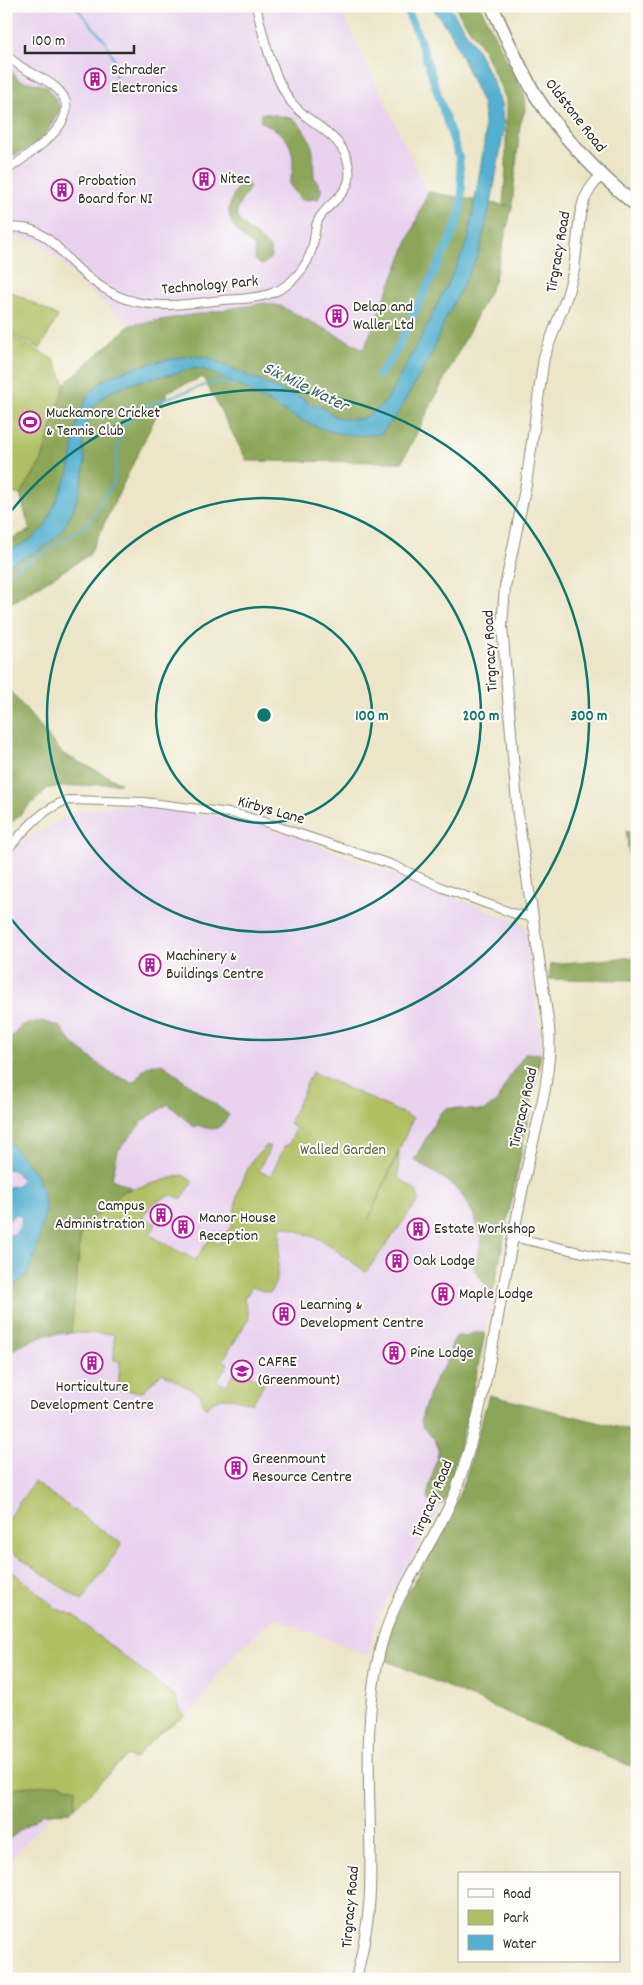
<svg xmlns="http://www.w3.org/2000/svg" width="643" height="1985" font-family="Dekko,sans-serif">
  <rect width="100%" height="100%" fill="#fdfcf7"/>
  <filter id="ink" filterUnits="userSpaceOnUse"><feTurbulence type="fractalNoise" baseFrequency=".02" numOctaves="2"/><feDisplacementMap in="SourceGraphic" scale="10" xChannelSelector="R" yChannelSelector="G"/><feConvolveMatrix kernelMatrix="1 2 1 2 8 2 1 2 1" color-interpolation-filters="sRGB"/></filter>
  <filter id="wash" filterUnits="userSpaceOnUse"><feTurbulence type="fractalNoise" baseFrequency=".0096" numOctaves="4" result="noise"/><feDisplacementMap in="SourceGraphic" scale="20" xChannelSelector="R" yChannelSelector="G"/><feGaussianBlur stdDeviation="1.12" result="paint"/><feColorMatrix in="noise" values="0 0 0 0 0 0 0 0 0 0 0 0 0 0 0 0 0 1.4 0 .05"/><feComposite in="paint" operator="in"/></filter>
  <g filter="url(#wash)">
    <rect width="100%" height="100%" fill="#ece5c7"/>
    <!-- built -->
    <path fill="#e8d2ee" d="M6,6H339L428,192L364,349L280,306L265,303L130,325L85,287L60,260L37,241L17,237L6,239Z
      M119,805L150,807L255,821L525,925L542,1048L469,1409L447,1496L376,1620L368,1655L275,1618L238,1651L219,1673L197,1706L184,1717L166,1726L152,1738L135,1759L127,1756L70,1812H53L6,1865V858L20,843L72,813Z"/>
    <!-- green -->
    <path fill="#afbf62" stroke="#6d7546" d="M6,289L58,316L40,349L6,331Z
      M6,333L54,360L65,384L42,460L20,495L6,491Z
      M312,1072L413,1118L368,1220L399,1152L398,1177L417,1192L419,1200L366,1272L322,1240L281,1225L277,1279L270,1293L252,1287L244,1299L249,1318L223,1360L228,1363L217,1381L226,1386L238,1367L264,1384L252,1404C237,1399 218,1392 206,1408L202,1403L201,1395L162,1373L142,1392L118,1390L120,1361L114,1360V1334L71,1333L81,1230L122,1192L183,1175L193,1181L182,1199L172,1195C159,1199 150,1204 143,1217L156,1224L150,1235L195,1260L210,1239L218,1244L232,1225L238,1191L247,1171L251,1162L267,1145L270,1147L259,1171L271,1176L285,1145L288,1146L296,1128L289,1124Z
      M34,1482L122,1544L82,1601L6,1548V1521Z
      M6,1566L57,1609L74,1615L94,1633L174,1695L184,1717C162,1729 151,1740 135,1759L127,1756L70,1812L44,1813L6,1841Z"/>
    <!-- forest -->
    <path fill="#8ba658" stroke="#5b6842" d="M454,6H480L525,96V110L520,125L512,207L494,282L402,462L247,461L203,377L168,391L89,555L6,606V541L30,530L20,495L42,460L65,384L130,325L265,303L280,306L364,349L428,192L508,206L503,203L506,171V99L483,49Z
      M6,64L19,80L47,86L61,108L43,139L19,153L6,158Z
      M264,113L294,119L301,126L311,142L313,152L314,177L322,189L318,199L301,200L289,184C295,167 296,146 280,133C274,128 267,125 260,121L261,114Z
      M246,182L250,187C246,195 236,206 237,215C239,232 294,249 261,265L255,260C254,254 257,251 253,245C249,242 244,239 240,235C230,223 225,211 233,196C236,189 239,185 246,182Z
      M6,686L63,754L121,783L48,788L6,828Z
      M626,831L637,834V911Z
      M637,957V980L549,979L551,964Z
      M42,1021L60,1027L73,1044L110,1073L134,1083C143,1070 146,1061 164,1065L229,1115C219,1130 215,1132 198,1125L194,1127L168,1104L143,1121L118,1151L112,1179L132,1188L122,1192L81,1230L71,1333L43,1335L6,1353V1290L15,1285L26,1276L24,1160L6,1139V1044L21,1026Z
      M526,1053L541,1054L493,1294L473,1268C475,1261 478,1254 480,1246C482,1241 479,1230 477,1224C463,1185 446,1181 414,1160L440,1113L447,1108L484,1111L497,1101L511,1074Z
      M473,1333H485L469,1409L447,1496L442,1504L429,1501L427,1496L439,1449L434,1439L423,1428L421,1419L427,1399L437,1376L446,1364L452,1343L457,1336H466Z
      M489,1395L637,1432V1762L633,1767L383,1659L389,1631L403,1601L451,1517L466,1476Z
      M60,1784L76,1789V1806L70,1812L44,1813L6,1841V1791L19,1787Z"/>
    <!-- water -->
    <path fill="#52b0d0" stroke="#3e6e7e" d="M431,6H449L474,44L492,79L501,103L504,129L492,198L478,255L446,318L431,355L397,414L381,434C318,444 280,404 227,380C219,377 211,372 202,369C193,367 186,370 177,373C154,378 132,381 111,392C91,402 83,424 83,446C83,451 85,456 85,461C84,483 71,522 56,538C43,551 22,558 6,566V552L32,539L45,526L69,472L73,451L75,431L80,414L87,397L103,380L121,372L150,363L189,356L207,357L284,392L302,398L311,405L324,408L334,416L345,419H360L371,414L386,402L418,343L457,265L468,241L482,158L485,136L483,105L451,33Z
      M6,1139L37,1175L42,1190L46,1209L34,1258L26,1276L15,1285L6,1290V1264L11,1260L10,1256L6,1252V1234L14,1235L20,1227L22,1217L16,1214L6,1223V1187L16,1186L22,1180L14,1170L6,1169Z"/>
    <g fill="none" stroke-linecap="round" stroke-linejoin="round">
      <!-- stream -->
      <path stroke="#52b0d0" stroke-width="2" d="M75,6L105,41L115,61L116,96
        M6,574L53,548L86,525L114,482L118,445L125,424L140,407L215,382L234,384"/>
      <!-- canal -->
      <path stroke="#52b0d0" stroke-width="8" d="M379,375L393,357L450,240L460,214L462,191L459,158L420,40L405,6"/>
    </g>
  </g>
  <g filter="url(#ink)">
    <g fill="none" stroke-linecap="round" stroke-linejoin="round">
      <!-- minor casing -->
      <g stroke="#8c8879" stroke-width="10">
        <path id="minor" d="M6,54C20,70 38,74 54,86C92,116 32,152 11,167L6,174
          M6,228C18,227 29,227 39,233C52,240 61,251 70,261C88,279 108,295 133,301C162,309 194,303 223,300C239,299 257,299 272,293C283,289 292,282 299,273C307,264 312,252 314,239C315,231 315,224 320,217C331,200 353,193 349,168C345,134 310,126 291,102C273,77 263,36 256,6
          M6,851C26,829 40,810 68,800L144,802L237,814L258,820L393,865L443,888L515,914L533,917
          M513,1237L597,1256L637,1262"/>
      </g>
      <!-- tertiary casing -->
      <g stroke="#8c8879" stroke-width="12">
        <path id="tertiary" d="M356,1979C363,1950 369,1921 370,1891C373,1808 360,1734 380,1650C393,1593 435,1545 456,1490C475,1437 486,1382 496,1327C505,1279 514,1230 524,1182C534,1130 553,1080 549,1027L518,816L502,626L505,587L526,484L544,357L567,296L574,270L580,215L584,200L590,189L601,174"/>
      </g>
      <!-- trunk casing -->
      <g stroke="#8c8879" stroke-width="15">
        <path id="trunk" d="M492,6C506,37 519,67 536,96C562,137 599,175 637,206"/>
      </g>
      <!-- minor -->
      <use href="#minor" stroke="#fff" stroke-width="8"/>
      <!-- tertiary -->
      <use href="#tertiary" stroke="#fff" stroke-width="10"/>
      <!-- trunk -->
      <use href="#trunk" stroke="#fff" stroke-width="12"/>
    </g>
  </g>
  <!-- distance rings -->
  <g fill="none" stroke="#0f766e" stroke-width="2.5">
    <circle cx="264" cy="715" r="108"/>
    <circle cx="264" cy="715" r="217"/>
    <path d="M8 515A325 325 0 1 1 8 915"/>
  </g>
  <!-- icons -->
  <defs>
    <g id="building-ring" transform="scale(1.125)"><circle r="9.5" fill="#fdfcf7" stroke="#b5179e" stroke-width="1.5"/><path d="M-4-6H4V6H1V3H-1V6H-4ZM-2.5-4.3h1.7v1.8h-1.7ZM.8-4.3h1.7v1.8H.8ZM-2.5-1h1.7V.8h-1.7ZM.8-1h1.7V.8H.8Z" fill="#b5179e"/></g>
    <g id="stadium-ring" transform="scale(1.125)"><circle r="9.5" fill="#fdfcf7" stroke="#b5179e" stroke-width="1.5"/><path d="M0-5a6.5 5 0 1 0 0 10a6.5 5 0 1 0 0-10ZM-3.5-1.8h7v3.6h-7Z" fill="#b5179e"/></g>
    <g id="university-ring" transform="scale(1.125)"><circle r="9.5" fill="#fdfcf7" stroke="#b5179e" stroke-width="1.5"/><path d="M0-5L7-2L0 1L-7-2ZM-4 1L0 2.5L4 1V4Q0 6-4 4Z" fill="#b5179e"/></g>
  </defs>
  <g fill-rule="evenodd">
    <use href="#building-ring" x="95" y="79"/>
    <use href="#building-ring" x="204" y="179"/>
    <use href="#building-ring" x="62" y="190"/>
    <use href="#building-ring" x="337" y="316"/>
    <use href="#stadium-ring" x="30" y="422"/>
    <use href="#building-ring" x="150" y="965"/>
    <use href="#building-ring" x="161" y="1215"/>
    <use href="#building-ring" x="183" y="1227"/>
    <use href="#building-ring" x="418" y="1229"/>
    <use href="#building-ring" x="397" y="1261"/>
    <use href="#building-ring" x="443" y="1294"/>
    <use href="#building-ring" x="284" y="1314"/>
    <use href="#building-ring" x="394" y="1353"/>
    <use href="#building-ring" x="92" y="1363"/>
    <use href="#university-ring" x="242" y="1371"/>
    <use href="#building-ring" x="236" y="1468"/>
  </g>
  <g text-anchor="middle" dominant-baseline="central" stroke-width="4" stroke-linejoin="round" paint-order="stroke">
    <!-- poi labels -->
    <g font-size="16" fill="#2b2b2b" stroke="#fdfcf7" text-anchor="start">
      <text x="111" y="70">Schrader<tspan x="111" dy="18">Electronics</tspan></text>
      <text x="220" y="179">Nitec</text>
      <text x="78" y="181">Probation<tspan x="78" dy="18">Board for NI</tspan></text>
      <text x="353" y="307">Delap and<tspan x="353" dy="18">Waller Ltd</tspan></text>
      <text x="46" y="413">Muckamore Cricket<tspan x="46" dy="18">&amp; Tennis Club</tspan></text>
      <text x="166" y="956">Machinery &amp;<tspan x="166" dy="18">Buildings Centre</tspan></text>
      <text x="145" y="1206" text-anchor="end">Campus<tspan x="145" dy="18">Administration</tspan></text>
      <text x="199" y="1218">Manor House<tspan x="199" dy="18">Reception</tspan></text>
      <text x="434" y="1229">Estate Workshop</text>
      <text x="413" y="1261">Oak Lodge</text>
      <text x="459" y="1294">Maple Lodge</text>
      <text x="300" y="1305">Learning &amp;<tspan x="300" dy="18">Development Centre</tspan></text>
      <text x="410" y="1353">Pine Lodge</text>
      <text x="258" y="1362">CAFRE<tspan x="258" dy="18">(Greenmount)</tspan></text>
      <text x="92" y="1387" text-anchor="middle">Horticulture<tspan x="92" dy="18">Development Centre</tspan></text>
      <text x="252" y="1459">Greenmount<tspan x="252" dy="18">Resource Centre</tspan></text>
    </g>
    <!-- street labels -->
    <g font-size="16" fill="#2b2b2b" stroke="#fdfcf7">
      <text transform="translate(575 116) rotate(52)">Oldstone Road</text>
      <text transform="translate(559 252) rotate(-80)">Tirgracy Road</text>
      <text transform="translate(210 286) rotate(-5)">Technology Park</text>
      <text transform="translate(491 651) rotate(-93)">Tirgracy Road</text>
      <text transform="translate(271 811) rotate(16)">Kirbys Lane</text>
      <text transform="translate(524 1108) rotate(-77)">Tirgracy Road</text>
      <text transform="translate(433 1499) rotate(-67)">Tirgracy Road</text>
      <text transform="translate(351 1907) rotate(-85)">Tirgracy Road</text>
    </g>
    <!-- park labels -->
    <g font-size="16" fill="#595f3e" stroke="#fdfcf7">
      <text x="343" y="1150">Walled Garden</text>
    </g>
    <!-- water labels -->
    <g font-size="18" font-style="italic" fill="#3b606d" stroke="#fdfcf7">
      <text transform="translate(305 388) rotate(26)">Six Mile Water</text>
    </g>
  </g>
  <circle cx="264" cy="715" r="8" fill="#0f766e" stroke="#fdfcf7" stroke-width="2.5"/>
  <g font-size="15" text-anchor="middle" font-weight="bold" fill="#0f766e" stroke="#fdfcf7" stroke-width="4" stroke-linejoin="round" paint-order="stroke">
    <text x="372" y="720">100 m</text>
    <text x="481" y="720">200 m</text>
    <text x="589" y="720">300 m</text>
  </g>
  <!-- margin -->
  <rect width="643" height="1985" fill="none" stroke="#fdfcf7" stroke-width="25"/>
  <!-- legend -->
  <rect x="458" y="1872" width="162" height="90" fill="#fdfcf7" stroke="#a9a8a5"/>
  <rect x="468" y="1889" width="25" height="8" fill="#ffffff" stroke="#a9a8a5"/>
  <text x="503" y="1898" font-size="15" fill="#2b2b2b">Road</text>
  <rect x="468" y="1910" width="25" height="15" fill="#afbf62" stroke="#a9a8a5"/>
  <text x="503" y="1922" font-size="15" fill="#2b2b2b">Park</text>
  <rect x="468" y="1935" width="25" height="15" fill="#52b0d0" stroke="#a9a8a5"/>
  <text x="503" y="1948" font-size="15" fill="#2b2b2b">Water</text>
  <!-- scale -->
  <path d="M25 45v8h109v-8" fill="none" stroke="#2b2b2b" stroke-width="2.5"/>
  <text x="32" y="45" font-size="15" fill="#2b2b2b" stroke="#fdfcf7" stroke-width="4" paint-order="stroke">100 m</text>
</svg>
